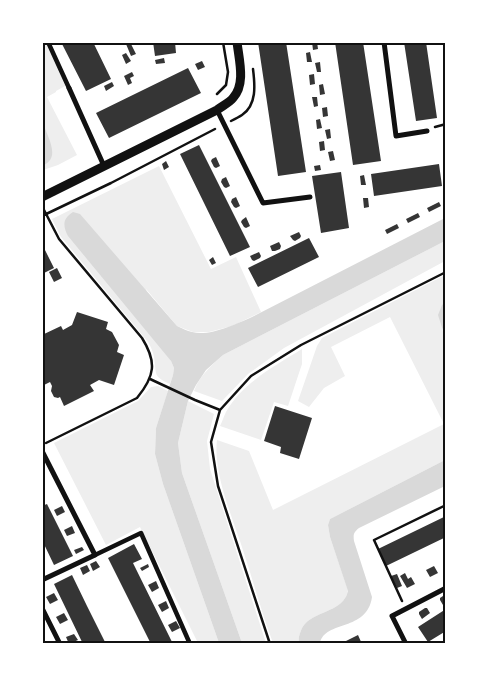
<svg xmlns="http://www.w3.org/2000/svg" width="488" height="686" font-family="'Sofia Sans Condensed',sans-serif">
  <rect width="100%" height="100%" fill="#fff"/>
  <!-- green -->
  <path fill="#eee" d="M42,43H46L67,85L56,91V92L47,97L77,155L58,165L43,170V165H44L43,164Z
    M159,166L211,269L236,257L261,312L232,326L209,332H193L177,326L146,289L162,348L171,361L174,368L173,375L170,384C152,376 157,374 154,357C153,352 151,347 148,342L61,237L52,219Z
    M445,241V261L284,348L248,374L222,401L194,391C200,375 211,366 223,355Z
    M445,275V301L442,305V329L445,337V460L330,519L328,525L330,537L348,590C347,593 347,596 345,598C336,613 311,612 302,628C300,633 298,637 299,643H273C261,611 252,577 241,544C231,514 213,472 217,440L249,451L273,510L444,424L390,317L331,347L345,376L324,388L309,407L298,401L317,346L322,338Z
    M302,349V364L288,406L274,402L261,440L220,426C222,422 224,416 226,412C242,383 275,366 302,349Z
    M158,386L168,391L156,428L155,454L163,484L219,643H198L140,527L106,545L54,443L138,401L151,387Z
    M188,401L214,414L207,441L210,469L266,643H242L182,473L178,443Z"/>
  <!-- water -->
  <path fill="#d9d9d9" d="M43,123C47,136 61,157 44,165H42Z
    M73,212L80,214L177,326C182,328 187,331 192,332C209,337 236,324 252,317L445,218V241L223,355L206,370L196,385L188,401L178,443L182,473L242,643H219L163,484L155,454L156,428L173,375L174,368L171,361L68,236C63,226 62,219 73,212Z
    M445,301V337L438,315L442,305Z
    M445,460V486L359,528C354,532 353,534 354,541L372,597C367,632 325,620 320,643H299C298,637 300,633 302,628C311,612 336,613 345,598C347,596 347,593 348,591L330,537L328,525L330,519Z"/>
  <!-- building -->
  <path fill="#353535" d="M61,42H93L111,79L86,91Z
    M130,42L136,54L131,56L126,44Z
    M153,42H175L176,53L155,56Z
    M258,42H286L306,172L278,176Z
    M312,42H317L318,49L313,50Z
    M335,42H363L381,161L353,165Z
    M404,42H426L437,118L416,121Z
    M310,52L312,62H307L306,53Z
    M126,53L131,61L126,64L122,55Z
    M164,58L165,63L156,64L155,60Z
    M202,61L205,67L198,70L195,64Z
    M320,62L321,72H317L315,63Z
    M188,68L201,93L109,138L96,113Z
    M132,72L134,76L130,78L132,83L128,85L124,76Z
    M314,74L315,84L310,85L309,75Z
    M112,82L114,86L106,91L104,86Z
    M323,84L325,94L320,95L319,85Z
    M312,97H317L318,106L314,107Z
    M327,107L328,116L323,117L322,108Z
    M320,119L322,128L317,129L316,120Z
    M330,129L331,138L327,139L325,130Z
    M324,141L325,150L320,151L319,142Z
    M199,145L250,247L230,256L180,154Z
    M333,151L335,160L330,161L328,152Z
    M216,157L220,166L216,168L214,167L211,161L212,159Z
    M166,161L169,167L164,170L162,164Z
    M439,164L442,186L374,196L371,174Z
    M320,165L321,170L315,171L314,166Z
    M341,172L349,228L321,233L312,176Z
    M364,175L366,185H361L360,176Z
    M226,177L230,186L226,188L224,187L221,182L222,179Z
    M236,197L240,206L236,208L234,207L231,202L232,199Z
    M363,198H368L369,207L364,208Z
    M439,202L441,206L429,212L427,208Z
    M418,213L420,217L408,223L406,219Z
    M246,217L250,226L246,228L244,227L241,222L242,220Z
    M397,224L399,228L387,234L385,230Z
    M299,232L301,236L300,238L295,241L293,240L290,236Z
    M309,238L319,257L258,287L248,268Z
    M279,242L281,246L280,249L275,251H272L270,246Z
    M42,244L54,268L42,274Z
    M259,252L261,256L260,258L254,261L252,260L250,256Z
    M213,257L216,263L212,265L209,260Z
    M57,268L62,278L54,282L49,272Z
    M77,312L108,322L106,329L112,332L119,345L117,352L124,355L114,385L99,380L90,385L94,391L64,406L60,397L58,398L54,397L51,391L52,386L50,382L42,386V335L61,326L63,330L72,325Z
    M275,406L312,418L299,459L280,453L281,447L264,441Z
    M47,504L73,556L54,565L42,540V506Z
    M62,506L65,512L57,516L54,510Z
    M446,516V537L386,566L378,549Z
    M72,526L75,533L67,536L64,530Z
    M134,544L142,559L133,563L173,644H151L108,558Z
    M82,547L84,550L76,554L74,550Z
    M96,561L100,567L93,571L90,564Z
    M148,564L149,567L142,571L140,568Z
    M87,565L90,571L83,575L80,568Z
    M434,566L438,573L430,577L426,570Z
    M405,573L408,579L411,577L415,584L407,588L400,576Z
    M397,574L402,586L397,588L391,576Z
    M72,575L87,606L106,644H83L69,615L54,584Z
    M156,581L159,588L152,592L148,585Z
    M54,593L58,600L50,604L46,597Z
    M446,594V603L443,605L440,600V598Z
    M166,601L169,608L162,612L158,605Z
    M425,608H427L430,613L422,619L419,614V612Z
    M446,609V631L428,642L418,627Z
    M64,613L68,620L60,624L56,617Z
    M176,621L180,628L172,632L168,625Z
    M74,634L78,640L69,644L66,637Z
    M358,635L362,644H340Z"/>
  <g fill="none" stroke-linecap="round" stroke-linejoin="round">
    <!-- path -->
    <path stroke="#111" stroke-width="2.5" d="M217,94L226,85L228,72L223,42
      M231,121C235,119 239,117 242,115C257,105 255,85 253,69
      M435,127L446,124
      M43,208L59,239L142,338C157,362 155,376 137,398L46,443
      M42,216L111,183L215,129
      M150,379L195,400L220,410
      M402,601L374,540L446,505
      M270,644L218,486L211,442L220,410L251,376L301,345L446,272"/>
    <!-- pedestrian -->
    <path stroke="#111" stroke-width="4.5" d="M48,42L69,88
      M95,555L141,533L190,644"/>
    <!-- minor -->
    <path stroke="#111" stroke-width="5" d="M384,42L396,136L427,131
      M69,88L104,166
      M217,110L263,203L310,197
      M42,451L95,555L42,580
      M42,608L60,644
      M406,644L392,616L446,588"/>
    <!-- tertiary -->
    <path stroke="#111" stroke-width="9" d="M42,197L217,110C222,106 229,103 233,98C246,84 239,60 237,42"/>
  </g>
  <!-- border -->
  <rect width="488" height="686" fill="none" stroke="#ffffff" stroke-width="88"/>
  <rect x="44" y="44" width="400" height="598" fill="none" stroke="#111" stroke-width="2"/>
</svg>
